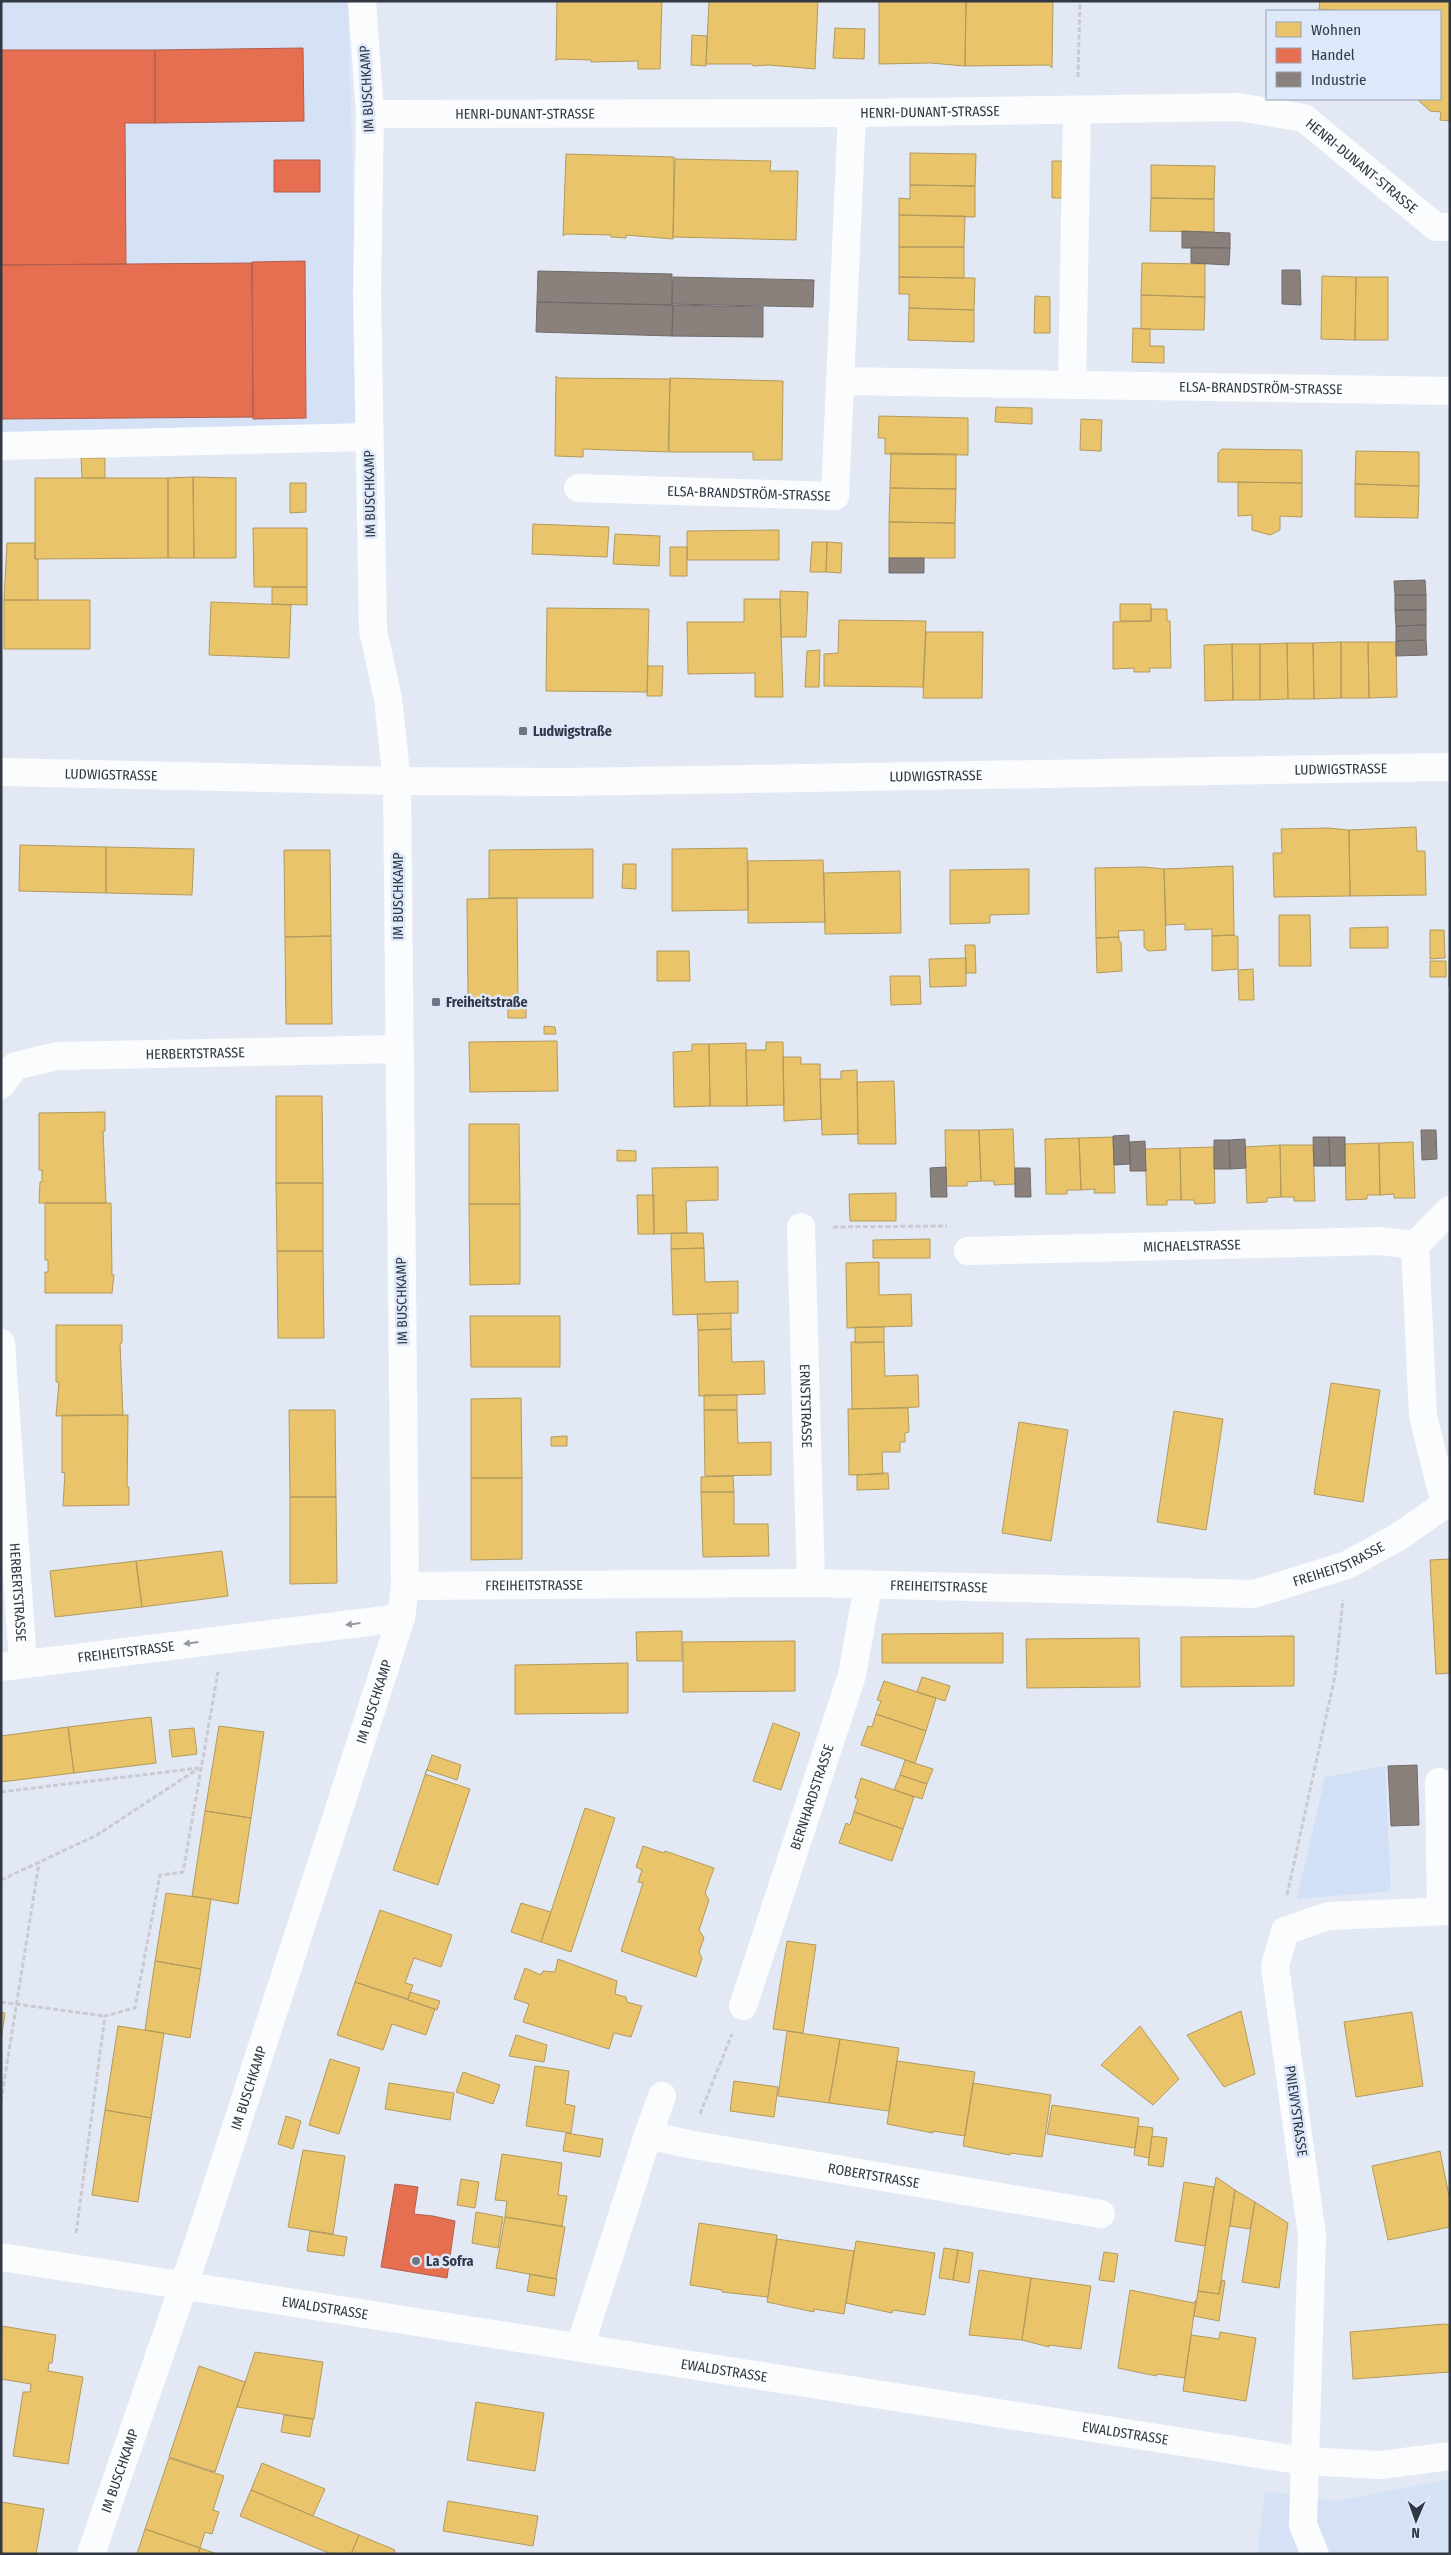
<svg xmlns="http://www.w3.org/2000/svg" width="1451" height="2555" font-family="'Fira Sans Condensed',sans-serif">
  <rect width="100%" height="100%" fill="#e3e9f4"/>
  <!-- built -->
  <path fill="#d5e2f6" d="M1,1H348L360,425L1,451Z
    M1450,2479V2554H1257L1265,2491L1336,2501Z"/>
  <!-- green -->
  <path fill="#d1dff7" d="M1385,1766L1391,1891L1297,1899L1325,1777Z"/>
  <!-- homes -->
  <path fill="#e9c46a" stroke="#b29a5e" d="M557,1H662L660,69H638V61L591,62V60L558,59L556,61Z
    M709,1H818L815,69L769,65L753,66V64H706Z
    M879,1H966L965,66L930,63L879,64Z
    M966,1H1053L1052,68L1049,65L965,66Z
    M1320,1H1450V121L1440,120L1441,112L1430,111L1417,99H1440V11H1342L1319,9Z
    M835,28L865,29L864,59L833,58Z
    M692,35L707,36L706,66L691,65Z
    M910,153L976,154L975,186L910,185Z
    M566,154L674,157L673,239L626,235V238L611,237V235L566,234L563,236Z
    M675,159L771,161L770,171H798L796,240L673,237Z
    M1052,161H1068L1067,198H1052Z
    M1151,165L1215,166L1214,199L1151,198Z
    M910,185L975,186V217L899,215V198L910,199Z
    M1151,198L1214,199V232L1150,231Z
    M899,215L965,216L964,247H899Z
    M899,247H964V278L899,277Z
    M1142,263L1205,264V297L1141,295Z
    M1322,276L1356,277L1355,340L1321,339Z
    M899,277L975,278L974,310L909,308V294H899Z
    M1356,277H1388V340H1355Z
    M1141,295L1205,297L1204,330L1141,329Z
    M1035,296L1050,297V333H1034Z
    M909,308L974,310V342L908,340Z
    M1133,328L1150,329V346H1164V363L1132,362Z
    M556,376L558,378L670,379L668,452L583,449V457L555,456Z
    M670,378L783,381L782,460H753V452H669Z
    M996,407L1032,408V424L995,422Z
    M879,416L968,418V455L885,454V438H878Z
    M1081,419L1102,420L1101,451L1080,450Z
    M1222,449L1302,450V483L1218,482V453Z
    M1356,451L1419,452V486L1355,484Z
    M891,453L956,454V489L890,488Z
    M81,458H105V478H82Z
    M193,477L194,558H168V478Z
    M193,477L236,478V558H194Z
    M35,478H168V558L35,559Z
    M1238,482L1302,483V517L1280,516V530L1270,535L1252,530V515L1238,516Z
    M290,483H306V512L290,513Z
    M1355,484L1419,486L1418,518L1355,517Z
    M890,488L956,489L955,523L889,522Z
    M889,522L955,523V558H889Z
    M533,524L609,527L607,557L532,554Z
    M253,528H307V587H254Z
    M779,530V560H687V531Z
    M615,534L660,536L659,566L613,564Z
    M812,542H827L826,572H810Z
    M827,542L842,543L841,573L826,572Z
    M7,543H35V559H38V600H4Z
    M670,547H687V576H670Z
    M272,587H307V605L272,604Z
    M780,591L808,592L806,637H781Z
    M744,599H780L783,697H755V673L688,674L687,622H744Z
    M4,600H90V649H4Z
    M211,602L291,605L289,658L209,655Z
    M1120,604H1151V621H1120Z
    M547,608L649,609L647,692L546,691Z
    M1151,609H1167V621H1170L1171,668H1149L1150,672H1134V668L1113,669V622L1151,621Z
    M839,620L926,621L923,687L824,686V654L838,653Z
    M926,632H983L982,698H923Z
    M1341,642V698L1314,699L1313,643Z
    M1341,642H1368L1369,698H1341Z
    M1368,642H1396L1397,697L1369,698Z
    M1287,643H1313L1314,699H1288Z
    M1287,643L1288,699L1260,700V644Z
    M1232,644L1233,700L1205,701L1204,645Z
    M1232,644H1260V700H1233Z
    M820,650L819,687H805L807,651Z
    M648,666H663L662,696H647Z
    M1416,827L1417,851H1425L1426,895L1350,896L1349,830Z
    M1328,828L1349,830L1350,896L1274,897L1273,853H1282L1281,829Z
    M20,845L106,847V893L19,891Z
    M106,847L194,849L192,895L106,893Z
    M747,848L748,910L672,911V849Z
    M593,849V898H489V850Z
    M284,850H330L331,936L285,937Z
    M823,860L825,922L748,923V861Z
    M623,864H636V889L622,888Z
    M1233,866L1234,935L1212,936V929L1185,930V924L1166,925L1164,869Z
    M1144,867L1164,869L1166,950L1148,951L1144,947V930L1118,931L1119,937L1096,938L1095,868Z
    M1029,869V914L990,915V923L950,924V870Z
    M900,871L901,933L825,934L824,873Z
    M517,898L518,998H468L467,899Z
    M1279,915H1310L1311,966H1279Z
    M1388,927V948H1350V928Z
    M1430,930H1444L1445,958L1430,959Z
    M1234,935L1238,937V969L1212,971V936Z
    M331,936L332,1024H286L285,937Z
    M1119,937V942H1121L1122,971L1097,973L1096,938Z
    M965,945H975L976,973H966Z
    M657,951H689L690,981H657Z
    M966,958V986L930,987L929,959Z
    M1449,958H1450L1449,986Z
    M1430,961H1446V977H1430Z
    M1253,969L1254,1000H1239L1238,970Z
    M890,976H920L921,1004L891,1005Z
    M508,1005H526V1018H508Z
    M544,1026L555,1027L556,1034H544Z
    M557,1041L558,1091L470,1092L469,1042Z
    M766,1042H783L784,1105L747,1106L746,1050H766Z
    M746,1043L747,1106H710L709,1044Z
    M692,1044H709L710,1106L674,1107L673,1052L692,1051Z
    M783,1057H801V1064H820L821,1119L784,1121Z
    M857,1070L858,1134L822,1135L820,1079H841V1071Z
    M894,1081L896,1144H858L857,1082Z
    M276,1096H322L323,1183H276Z
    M105,1112V1131H103L106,1203H39L40,1182H42V1170H39V1113Z
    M469,1124H519L520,1204H469Z
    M1013,1129L1015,1184L994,1185V1181H981L979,1130Z
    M945,1130H979L981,1181L967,1182V1186H946Z
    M1113,1137L1115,1193H1094L1095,1189L1081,1190L1079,1138Z
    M1079,1138L1081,1190H1067V1194H1046L1045,1139Z
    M1413,1142L1415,1198H1394V1194L1380,1195L1379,1143Z
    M1379,1143L1380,1195H1367V1199L1346,1200L1345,1144Z
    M1280,1145H1313L1315,1201H1294V1197H1281Z
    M1280,1145L1281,1197L1267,1198V1202L1247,1203L1245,1147Z
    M1214,1147L1215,1203L1195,1204L1194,1200H1181L1180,1148Z
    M1180,1148L1181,1200H1167V1205H1147L1145,1149Z
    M617,1150L636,1151V1161H617Z
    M718,1167V1200L686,1201L687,1233L654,1234L652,1168Z
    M276,1183H323V1251H277Z
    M896,1193V1221H850L849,1194Z
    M637,1195H654V1234H638Z
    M45,1203H111L112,1275H114L112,1293H45V1272H48V1260H45Z
    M469,1204H520V1284L470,1285Z
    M671,1233H703L704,1248L671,1249Z
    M930,1239V1258H873V1240Z
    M704,1248L705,1282L738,1281V1313L673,1315L671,1249Z
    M277,1251H323L324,1338H278Z
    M879,1262V1295L911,1294L912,1326L847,1328L846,1263Z
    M731,1313V1329L698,1330L697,1314Z
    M470,1316H560V1367H471Z
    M56,1325H122V1343H120L123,1415L56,1416L59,1382H56Z
    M855,1327H884V1342L855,1343Z
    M731,1329L732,1362L764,1361L765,1394L699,1396L698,1330Z
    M851,1342H884L885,1376L918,1375L919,1407L852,1409Z
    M1331,1383L1380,1390L1363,1502L1314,1494Z
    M704,1395H737V1410H704Z
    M521,1398L522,1478H471V1399Z
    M908,1408L909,1432L905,1433V1442H900V1452H882L883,1474L849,1475L848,1409Z
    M289,1410H335L336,1497H290Z
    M704,1410H737L738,1443L771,1442V1475L705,1476Z
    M1174,1411L1223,1419L1206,1530L1157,1522Z
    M62,1415H128L127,1487H129V1505L63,1506L65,1472L62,1473Z
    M1019,1422L1068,1430L1051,1541L1002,1533Z
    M567,1436V1446H551V1437Z
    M883,1473H888L889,1489L857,1490V1475Z
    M733,1476L734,1492H701V1477Z
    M471,1478H522V1559L471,1560Z
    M701,1492H734V1524H768L769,1556L703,1557Z
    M290,1497H336L337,1583L290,1584Z
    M222,1551L228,1596L142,1607L136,1561Z
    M1450,1559V1673L1436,1674L1430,1560Z
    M136,1561L142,1607L55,1617L50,1571Z
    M682,1631V1661H637L636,1632Z
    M1003,1633V1663H882V1634Z
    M1294,1636V1686L1181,1687V1637Z
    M1139,1638L1140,1687L1027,1688L1026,1639Z
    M795,1641V1691L683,1692V1642Z
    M628,1663V1713L515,1714V1665Z
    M922,1677L950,1686L945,1701L917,1692Z
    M884,1681L936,1698L926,1731L876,1714L881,1701L877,1700Z
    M876,1714L926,1731L915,1763L861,1745L868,1726L872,1727Z
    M151,1717L156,1763L74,1773L68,1727Z
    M773,1723L800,1733L781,1790L753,1781Z
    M219,1726L264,1732L251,1818L205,1811Z
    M68,1727L74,1773L1,1782V1736Z
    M194,1728L197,1754L172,1757L169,1730Z
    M432,1755L461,1765L457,1780L427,1770Z
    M905,1760L933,1769L927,1784L900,1775Z
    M427,1769L425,1774L470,1789L438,1885L393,1870Z
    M900,1775L927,1784L922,1799L894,1790Z
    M861,1778L914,1797L903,1829L854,1812L858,1799L855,1798Z
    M585,1808L615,1818L571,1952L541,1942Z
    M205,1811L251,1818L238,1904L192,1896Z
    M854,1812L903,1829L892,1861L839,1843L846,1823L850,1825Z
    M643,1846L664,1853L665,1851L714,1868L705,1893L709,1900L699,1930L704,1938L699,1952L702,1958L696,1977L621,1951L643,1883L638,1882L642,1870L636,1867Z
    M166,1893L211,1899L201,1969L155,1961Z
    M521,1903L551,1912L541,1942L511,1932Z
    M380,1910L452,1935L441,1967L414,1958L405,1983L413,1985L408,1999L355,1982Z
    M787,1941L816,1945L803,2033L773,2029Z
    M558,1959L617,1981L615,1994L626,1997L627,2002L642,2006L631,2037L614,2033L609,2049L523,2022L529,2004L514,1999L525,1968L541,1975L543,1971L555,1972Z
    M155,1961L201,1969L190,2038L145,2030Z
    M355,1982L435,2009L426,2035L392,2024L383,2050L337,2035Z
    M410,1992L440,2001L437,2010L408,2000Z
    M1241,2011L1255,2074L1224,2087L1187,2035Z
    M1,2012L5,2013L1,2040Z
    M1412,2012L1423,2086L1356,2097L1344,2022Z
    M118,2026L164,2033L151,2118L105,2110Z
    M1140,2026L1179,2079L1153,2105L1101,2065Z
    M787,2031L840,2039L829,2103L778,2096Z
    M516,2035L547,2045L544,2062L509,2056Z
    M840,2039L899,2048L889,2111L829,2103Z
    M330,2059L360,2068L339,2134L309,2125Z
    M897,2061L975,2072L965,2136L933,2131V2133L887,2124Z
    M535,2066L569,2071L565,2104L575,2106L571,2133L526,2126Z
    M463,2072L500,2085L493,2104L456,2092Z
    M734,2081L778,2087L774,2117L730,2111Z
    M389,2083L454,2093L450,2120L385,2109Z
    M973,2083L1051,2095L1042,2157L1010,2153V2155L963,2146Z
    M1052,2105L1139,2118L1135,2148L1047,2134Z
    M105,2110L151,2118L138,2202L92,2195Z
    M286,2116L301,2121L293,2149L278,2144Z
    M1138,2126L1153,2128L1149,2158L1134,2155Z
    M566,2133L603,2139L600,2157L563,2151Z
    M1152,2136L1167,2138L1163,2167L1148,2165Z
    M303,2150L345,2156L333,2234L288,2227Z
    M1440,2151L1450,2201V2227L1388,2240L1372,2166Z
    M502,2154L562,2163L558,2195L567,2196L562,2226L505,2217L507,2201L495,2200Z
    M1216,2177L1235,2190L1219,2294L1198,2291Z
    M461,2179L479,2182L475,2208L457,2205Z
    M1184,2182L1214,2187L1205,2246L1175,2241Z
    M1235,2190L1255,2202L1250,2229L1230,2226Z
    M1255,2202L1288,2223L1279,2288L1242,2282Z
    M476,2212L503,2217L498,2248L472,2243Z
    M505,2217L565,2227L556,2279L496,2268Z
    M699,2223L777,2235L768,2297L722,2292V2290L690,2285Z
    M310,2231L347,2237L344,2256L307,2251Z
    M777,2239L854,2251L844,2314L814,2309V2312L767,2302Z
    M856,2241L935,2253L925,2315L893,2310L892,2313L846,2303Z
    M944,2248L958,2250L953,2280L939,2278Z
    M958,2250L973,2253L969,2283L953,2280Z
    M1104,2252L1118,2254L1114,2282L1099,2280Z
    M979,2270L1031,2278L1022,2340L969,2335Z
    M530,2274L557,2279L554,2296L527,2291Z
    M1031,2278L1091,2286L1081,2349L1049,2345V2347L1022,2340Z
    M1222,2280L1225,2281L1219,2321L1194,2316L1198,2291L1219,2294Z
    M1130,2290L1194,2303L1196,2300L1185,2378L1157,2374L1156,2376L1118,2368Z
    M1444,2324L1450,2325V2372L1353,2379L1350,2332Z
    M2,2326L56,2335L52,2363H49L48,2371L83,2377L68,2464L13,2456L23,2392H30L31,2384L1,2379Z
    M1220,2332L1256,2338L1246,2401L1183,2391L1191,2335L1219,2339Z
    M255,2352L323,2362L314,2419L237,2407Z
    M199,2366L245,2382L215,2472L169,2457Z
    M476,2402L544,2413L535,2471L467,2460Z
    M284,2415L313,2419L310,2437L281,2432Z
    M169,2458L224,2476L213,2510L219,2512L212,2534L205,2532L200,2548L145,2529Z
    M262,2463L325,2489L313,2516L251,2490Z
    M251,2490L359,2535L351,2554H331L240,2516Z
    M448,2501L538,2516L533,2546L443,2531Z
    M1,2502L44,2509L36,2554H1Z
    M145,2529L200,2548L198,2554H137Z
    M359,2535L395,2550L394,2554H351Z
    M200,2548L217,2554H198Z"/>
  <!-- shops -->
  <path fill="#e76f51" stroke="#b05e4d" d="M303,48L304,121L155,123V50Z
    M1,50H155V123H125L126,264L1,265Z
    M274,160H320V192H274Z
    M305,261L306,418L253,419L252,262Z
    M252,263L253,417L1,419V265Z
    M395,2184L418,2187L414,2214L433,2216L455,2221L447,2278L381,2267Z"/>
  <!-- industry -->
  <path fill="#8a817c" stroke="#6f6b6b" d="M1182,231L1230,233V248H1182Z
    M1191,247L1230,248L1229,265L1191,263Z
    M1282,270H1300L1301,305L1282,304Z
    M538,271L672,274V305L537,302Z
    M673,277L814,280L813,307L672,304Z
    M537,302L673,305L672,336L536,332Z
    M673,305L763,307V337L672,336Z
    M889,558H924V573H889Z
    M1425,580L1426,595H1395L1394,581Z
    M1395,595H1426V610H1395Z
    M1395,610H1426V625L1396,626Z
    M1426,625V640L1396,641V626Z
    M1426,640L1427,655L1396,656V641Z
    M1421,1130H1436L1437,1159L1422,1160Z
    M1129,1135L1130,1164L1114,1165L1113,1136Z
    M1313,1137H1329L1330,1166H1314Z
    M1329,1137H1345V1166H1330Z
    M1245,1139L1246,1168L1230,1169L1229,1140Z
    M1214,1140H1229L1230,1169H1214Z
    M1145,1141L1146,1171H1130V1142Z
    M946,1167L947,1197H931L930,1168Z
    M1015,1168H1030L1031,1197H1015Z
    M1417,1765L1419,1825L1391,1826L1388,1766Z"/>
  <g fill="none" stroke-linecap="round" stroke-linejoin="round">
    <!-- path -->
    <path stroke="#c9cbd0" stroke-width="3" stroke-dasharray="5 2.5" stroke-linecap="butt" d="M1078,77L1080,1
      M833,1227L947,1226
      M1,1792L199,1768
      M1,1880L97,1835L199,1768
      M1287,1895L1335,1676L1343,1600
      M1,2002L105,2016
      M1,2101L39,1863
      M700,2114L732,2034
      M76,2233L105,2016L135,2008L160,1875L183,1872L218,1672"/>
    <!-- minor -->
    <g stroke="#fbfcfd" stroke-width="28">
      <path id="s1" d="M370,114L852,113L1239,107L1304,118L1436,227H1450"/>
      <path id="s2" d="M840,381L1450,391"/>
      <path d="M1072,385L1077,110"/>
      <path d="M1,446L369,437"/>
      <path id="s3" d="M578,488L835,496L852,113"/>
      <path id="s4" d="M1,1085L15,1066L57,1056L399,1049"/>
      <path id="s5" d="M801,1227L811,1583"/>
      <path d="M1415,1245L1450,1210"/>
      <path id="s6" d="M968,1251L1380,1241L1415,1245L1423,1416L1445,1505"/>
      <path id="s7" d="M1,1343L23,1663"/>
      <path id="s8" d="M405,1586L811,1583L1254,1594L1347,1565L1398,1537L1450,1501"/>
      <path id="s9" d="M1,1667L401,1618"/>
      <path d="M1439,1782L1441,1911"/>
      <path id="s10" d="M743,2006L852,1675L868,1586"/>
      <path d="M648,2135L662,2096"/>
      <path id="s11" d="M1,2257L1304,2461L1381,2465L1450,2456"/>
      <path id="s12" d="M580,2347L648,2135L688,2144L1101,2214"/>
      <path id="s13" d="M91,2554L201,2235L401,1618L405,1586L397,781L388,699L373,630L367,293L370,114L362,1"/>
      <path d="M1315,2554L1303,2525L1312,2236L1275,1966L1285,1931L1328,1916L1450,1911"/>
    </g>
    <!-- major -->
    <path stroke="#fbfcfd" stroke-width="28" id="s14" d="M1,772L397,781L568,782L1450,767"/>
  </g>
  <!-- one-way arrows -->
  <defs><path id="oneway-solid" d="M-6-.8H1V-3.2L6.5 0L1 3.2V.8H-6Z" transform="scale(1.25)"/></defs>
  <g fill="#969aa0">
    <use href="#oneway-solid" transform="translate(353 1624) rotate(173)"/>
    <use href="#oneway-solid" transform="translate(191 1643) rotate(173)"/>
  </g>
  <!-- markers -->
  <g fill="#6f7681" stroke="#dde8fa" stroke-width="2">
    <rect x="518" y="726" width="10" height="10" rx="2.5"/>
    <rect x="431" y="997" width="10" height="10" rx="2.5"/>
    <circle cx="416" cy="2261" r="5"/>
  </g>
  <g text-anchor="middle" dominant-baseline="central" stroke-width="5" stroke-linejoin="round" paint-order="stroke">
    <!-- street labels -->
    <g font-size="14" fill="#313843" stroke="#dde8fa">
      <text transform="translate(367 89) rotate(-93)">IM BUSCHKAMP</text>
      <text stroke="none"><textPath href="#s1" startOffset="560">HENRI-DUNANT-STRASSE</textPath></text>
      <text stroke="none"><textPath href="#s1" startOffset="155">HENRI-DUNANT-STRASSE</textPath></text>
      <text stroke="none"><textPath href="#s1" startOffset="1010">HENRI-DUNANT-STRASSE</textPath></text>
      <text stroke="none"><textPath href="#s2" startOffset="421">ELSA-BRANDSTRÖM-STRASSE</textPath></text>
      <text stroke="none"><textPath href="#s3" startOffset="171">ELSA-BRANDSTRÖM-STRASSE</textPath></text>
      <text transform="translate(370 494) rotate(-91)">IM BUSCHKAMP</text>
      <text stroke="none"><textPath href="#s14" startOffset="1340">LUDWIGSTRASSE</textPath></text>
      <text stroke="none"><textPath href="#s14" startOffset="110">LUDWIGSTRASSE</textPath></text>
      <text stroke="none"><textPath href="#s14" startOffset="935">LUDWIGSTRASSE</textPath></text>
      <text transform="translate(398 896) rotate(-90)">IM BUSCHKAMP</text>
      <text stroke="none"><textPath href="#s4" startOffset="205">HERBERTSTRASSE</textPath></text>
      <text stroke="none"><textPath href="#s6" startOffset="224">MICHAELSTRASSE</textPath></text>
      <text transform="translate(402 1301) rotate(-91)">IM BUSCHKAMP</text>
      <text stroke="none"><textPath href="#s5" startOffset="179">ERNSTSTRASSE</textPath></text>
      <text stroke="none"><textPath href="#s8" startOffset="939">FREIHEITSTRASSE</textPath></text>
      <text stroke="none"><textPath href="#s8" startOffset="129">FREIHEITSTRASSE</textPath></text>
      <text stroke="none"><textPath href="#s8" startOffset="534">FREIHEITSTRASSE</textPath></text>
      <text stroke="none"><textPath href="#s7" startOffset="250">HERBERTSTRASSE</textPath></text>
      <text stroke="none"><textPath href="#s9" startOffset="126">FREIHEITSTRASSE</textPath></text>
      <text stroke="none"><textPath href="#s13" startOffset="898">IM BUSCHKAMP</textPath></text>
      <text stroke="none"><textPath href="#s10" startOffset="220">BERNHARDSTRASSE</textPath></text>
      <text stroke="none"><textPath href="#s13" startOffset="492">IM BUSCHKAMP</textPath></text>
      <text transform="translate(1296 2111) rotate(82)">PNIEWYSTRASSE</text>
      <text stroke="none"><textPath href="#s12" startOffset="452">ROBERTSTRASSE</textPath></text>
      <text stroke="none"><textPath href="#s11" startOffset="328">EWALDSTRASSE</textPath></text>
      <text stroke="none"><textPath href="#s11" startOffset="732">EWALDSTRASSE</textPath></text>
      <text stroke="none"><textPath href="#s11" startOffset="1138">EWALDSTRASSE</textPath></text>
      <text stroke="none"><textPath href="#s13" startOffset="88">IM BUSCHKAMP</textPath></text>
    </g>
    <!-- poi labels -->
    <g font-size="14" font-weight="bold" fill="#313843" stroke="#dde8fa" text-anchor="start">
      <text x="533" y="731">Ludwigstraße</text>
      <text x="446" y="1002">Freiheitstraße</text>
      <text x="426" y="2261">La Sofra</text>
    </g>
  </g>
  <!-- border -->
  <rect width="1451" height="2555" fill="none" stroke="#313843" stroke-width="5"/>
  <!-- legend -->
  <rect x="1266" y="10" width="175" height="90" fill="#dde8fa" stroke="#98a2b1"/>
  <rect x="1276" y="22" width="25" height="15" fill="#e9c46a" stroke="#98a2b1"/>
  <text x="1311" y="35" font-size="15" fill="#313843">Wohnen</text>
  <rect x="1276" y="48" width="25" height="15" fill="#e76f51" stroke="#98a2b1"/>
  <text x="1311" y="60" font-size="15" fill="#313843">Handel</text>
  <rect x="1276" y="72" width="25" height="15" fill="#8a817c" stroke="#98a2b1"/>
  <text x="1311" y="85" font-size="15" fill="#313843">Industrie</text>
  <!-- north arrow -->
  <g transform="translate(1416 2520) rotate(182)" stroke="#dde8fa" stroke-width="4" paint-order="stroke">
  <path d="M0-4L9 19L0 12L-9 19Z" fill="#313843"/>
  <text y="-8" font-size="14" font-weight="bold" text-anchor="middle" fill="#313843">N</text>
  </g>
</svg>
